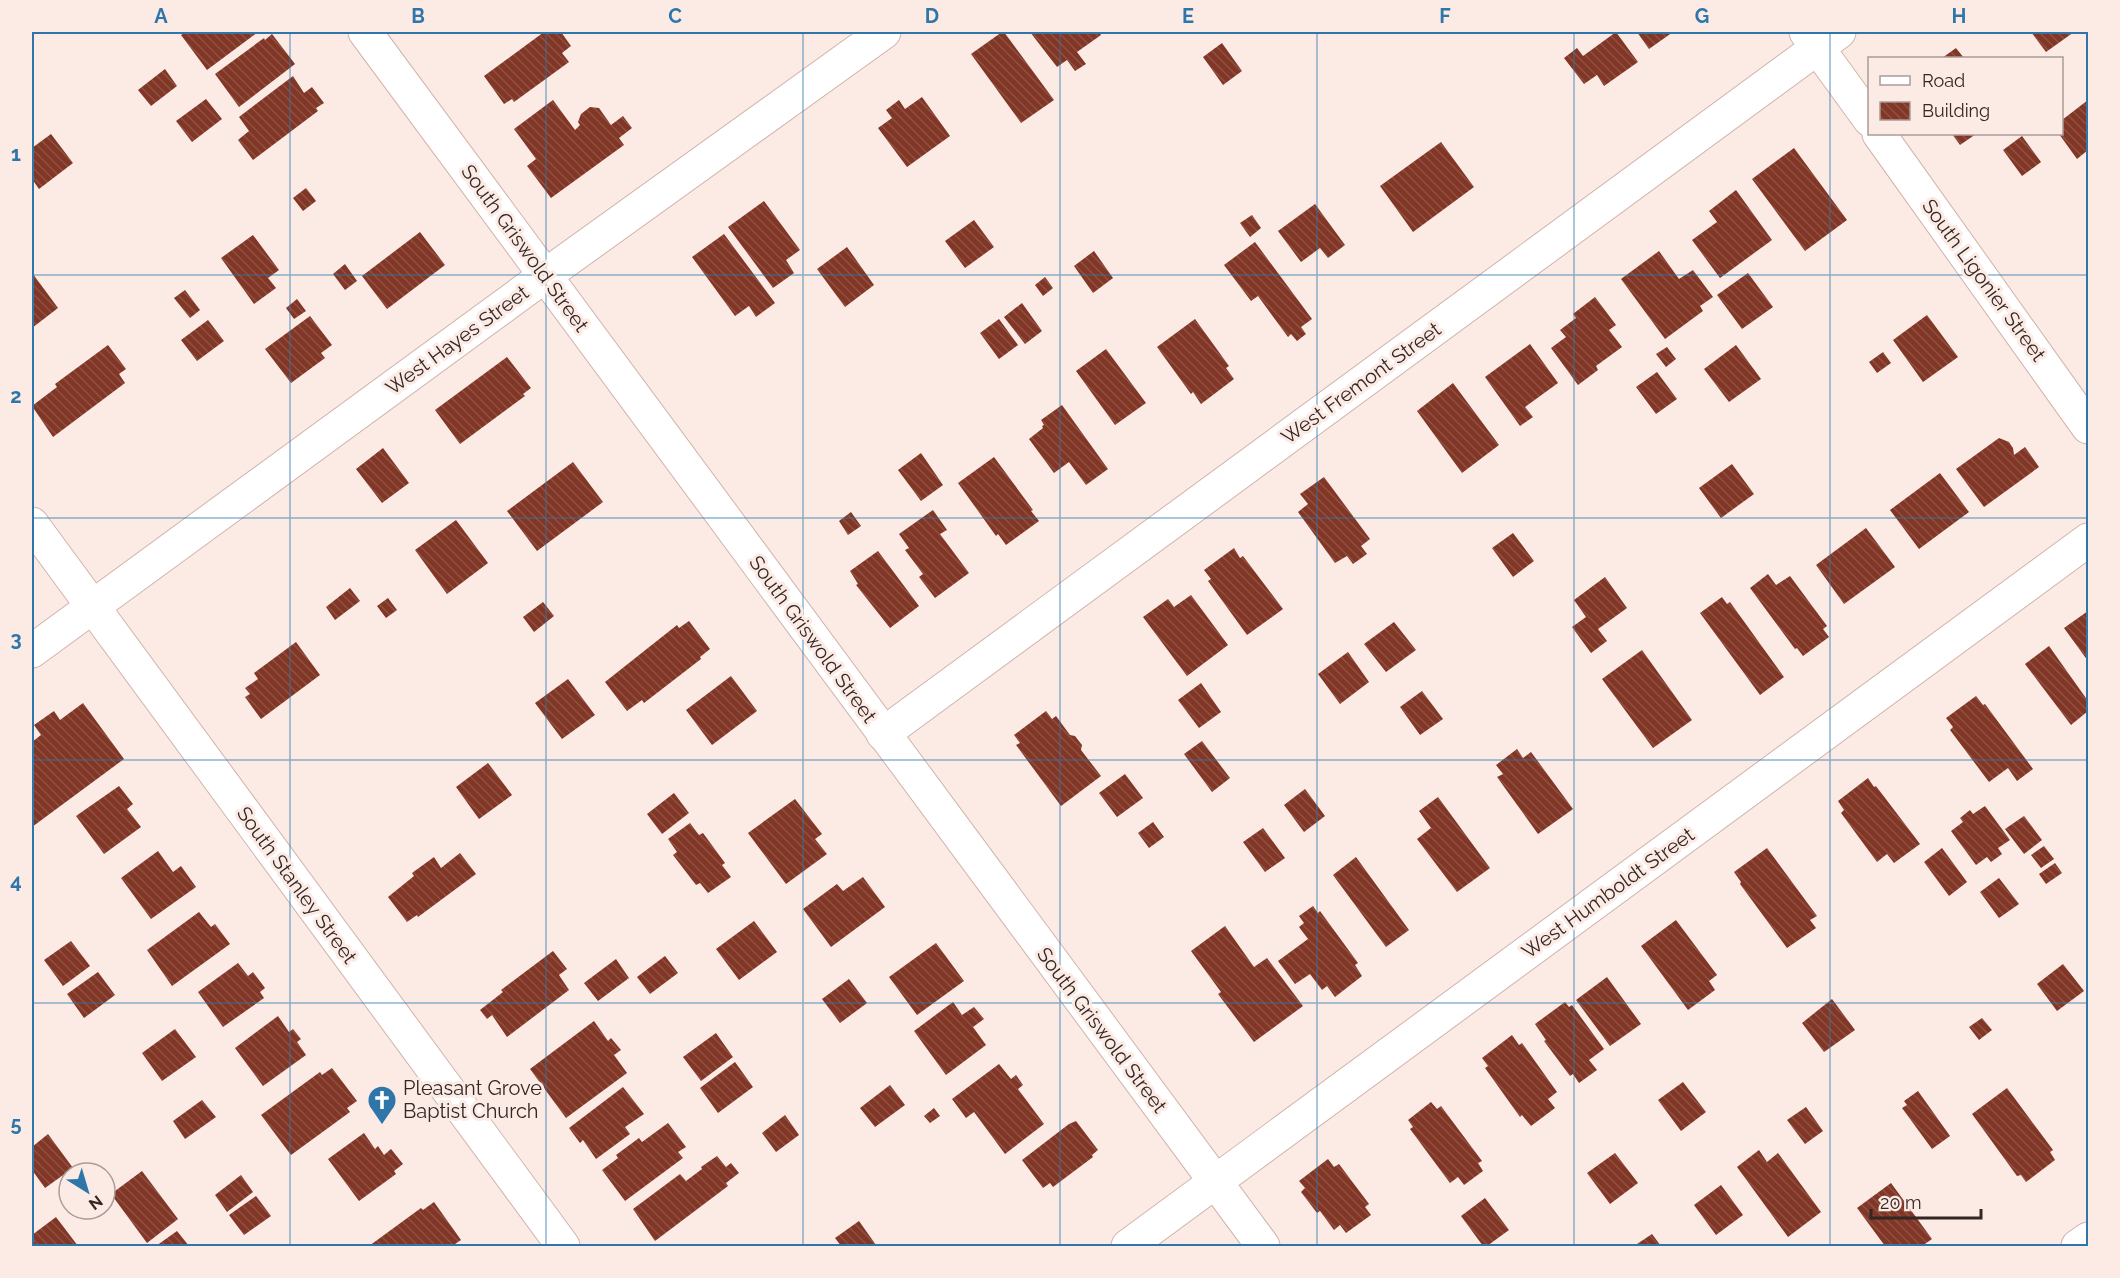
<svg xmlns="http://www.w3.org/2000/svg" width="2120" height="1278" font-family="Raleway,sans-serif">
  <defs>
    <pattern id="building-back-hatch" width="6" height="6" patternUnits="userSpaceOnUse" patternTransform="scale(1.5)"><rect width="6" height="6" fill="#813626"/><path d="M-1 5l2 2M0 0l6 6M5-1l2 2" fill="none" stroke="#8e5144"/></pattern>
  </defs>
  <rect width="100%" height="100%" fill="#fceae5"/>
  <!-- building -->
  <path fill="url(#building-back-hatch)" d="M186,32H258L207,70L181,35Z
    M544,32H561L571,46L562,53L569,62L514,102L512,99L504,104L484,76Z
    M1002,32H1004L1054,100L1021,123L971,54Z
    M1030,32H1099L1101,35L1077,52L1086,64L1075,71L1067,60L1057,67Z
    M1616,32L1638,62L1604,86L1597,75L1584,84L1564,58L1577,48L1583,56Z
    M1637,32H1673L1649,49Z
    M2031,32H2074L2046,52Z
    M272,34L295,64L239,107L215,74L264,38L265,40Z
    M1222,43L1242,71L1223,85L1203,57Z
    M1956,48L1964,58H1942Z
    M165,69L177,86L151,106L138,90Z
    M293,76L304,93L312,87L324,103L316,108L318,111L253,160L238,140L249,131L239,117Z
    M922,97L950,136L907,167L878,128L892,118L886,110L899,100L905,109Z
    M206,99L222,119L192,142L176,121Z
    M553,100L575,130L580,125L578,122L581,114L590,107L599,108L611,125L623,116L632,128L619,138L624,145L551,198L527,166L536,159L514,129Z
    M2088,100V150L2077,159L2059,134H2062V120Z
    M51,134L73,163L39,189L32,179V148Z
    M1952,134H1976L1960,145Z
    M2022,136L2041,162L2022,176L2003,150Z
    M1441,142L1474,187L1413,232L1380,186Z
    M1794,148L1847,220L1805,251L1752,179Z
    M306,188L316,201L303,211L293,198Z
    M1736,190L1772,240L1720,278L1692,240L1717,222L1709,211Z
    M764,201L800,250L786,260L794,273L773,288L728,227Z
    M1315,204L1345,245L1328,258L1320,248L1301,262L1278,231Z
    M1252,215L1261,228L1250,237L1240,223Z
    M974,220L994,247L965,268L945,241Z
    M420,232L445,265L387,309L362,276Z
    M724,234L775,303L756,317L749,306L735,316L692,257Z
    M253,235L279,270L268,278L276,288L254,304L221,258Z
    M1255,242L1312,319L1301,327L1306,334L1297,341L1291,334L1288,337L1258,296L1251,301L1224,265Z
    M847,247L874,285L845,307L817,269Z
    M1094,251L1113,278L1093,293L1074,266Z
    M1659,251L1679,279L1693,270L1713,297L1700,306L1703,311L1665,339L1621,279Z
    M345,264L357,281L345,290L333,274Z
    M1748,273L1773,307L1742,329L1717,295Z
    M33,274L58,308L32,328V275Z
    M1045,277L1053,288L1043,296L1035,285Z
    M185,290L200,310L190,318L174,298Z
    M1595,297L1616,325L1609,330L1622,347L1596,366L1598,370L1578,385L1551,348L1566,337L1560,330L1576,318L1573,314Z
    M297,299L306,311L294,319L286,308Z
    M1022,303L1042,331L1025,344L1004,317Z
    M1927,315L1958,357L1923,382L1893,340Z
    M310,316L332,345L321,353L325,358L291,383L265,349Z
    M999,319L1018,345L999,359L980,333Z
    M1195,319L1229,366L1226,368L1234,379L1201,404L1193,392L1191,394L1157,347Z
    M208,320L224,341L197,361L181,340Z
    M1530,344L1558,383L1525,407L1533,417L1520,426L1485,377Z
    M108,345L126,369L119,374L125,383L53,437L32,406L57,387L55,384Z
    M1736,345L1761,379L1729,402L1704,369Z
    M1667,347L1676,359L1666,367L1656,354Z
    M1106,349L1146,403L1115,425L1076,371Z
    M1883,352L1891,363L1877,373L1869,362Z
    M507,357L531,388L523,394L525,396L460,444L435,410Z
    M1657,372L1677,399L1656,414L1636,387Z
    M1453,383L1499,445L1462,473L1417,411Z
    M1062,405L1108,469L1086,485L1069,462L1054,473L1029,439L1043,428L1042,426L1044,425L1041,420Z
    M1999,438L2009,442L2013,448L2014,455L2025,447L2039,467L1984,507L1956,469Z
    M383,448L409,483L382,503L356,469Z
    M921,453L943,485L921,501L898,470Z
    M994,457L1033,510L1031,511L1039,521L1006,545L998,534L996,536L958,483Z
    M573,462L603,502L537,551L507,511Z
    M1732,464L1754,494L1721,518L1699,488Z
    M1940,473L1969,512L1919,549L1890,510Z
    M1324,477L1370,539L1361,546L1367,554L1353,564L1347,556L1335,563L1298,512L1308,504L1300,494Z
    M933,510L947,530L940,534L969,573L935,598L919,577L923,574L905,550L909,548L899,534Z
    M851,512L861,526L848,535L839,521Z
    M456,520L488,563L447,594L415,550Z
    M1866,528L1895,567L1844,604L1816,565Z
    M1513,533L1534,561L1513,577L1492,548Z
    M1234,548L1240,558L1243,556L1283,609L1247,635L1208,581L1211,579L1204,570Z
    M878,551L919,606L890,628L856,585L858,584L850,571Z
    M1768,574L1776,585L1790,576L1827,626L1823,629L1829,637L1803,656L1797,648L1795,649L1750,588Z
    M1605,577L1627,608L1598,629L1607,641L1591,653L1572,627L1586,617L1574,600Z
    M350,588L360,601L335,620L326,607Z
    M1191,595L1228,645L1187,676L1143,617L1168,599L1174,607Z
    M1722,597L1727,604L1730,602L1784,677L1760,695L1700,613Z
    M388,598L397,610L386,618L377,606Z
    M543,602L554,616L534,632L523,617Z
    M2088,611V661L2064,628Z
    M689,621L710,649L700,657L701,659L644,703L642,700L627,711L605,682L677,625L679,628Z
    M1394,622L1416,650L1386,672L1364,644Z
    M296,642L320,675L261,719L245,697L250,694L245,688L258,679L254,673Z
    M2049,646L2088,701V711L2071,725L2025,664Z
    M1642,650L1692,720L1653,748L1602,679Z
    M1348,652L1369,682L1340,704L1318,674Z
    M731,676L757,711L712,745L686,710Z
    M568,679L595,715L562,739L535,703Z
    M1201,683L1221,712L1199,728L1178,700Z
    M1422,691L1443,719L1420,735L1400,707Z
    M1976,696L1983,705L1985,704L2033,769L2017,781L2008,768L1989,782L1950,730L1953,727L1946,718Z
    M83,703L124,759L32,827V742L41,735L34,725L54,711L60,720Z
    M1046,711L1052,719L1056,716L1070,735L1075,736L1082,745L1081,750L1101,776L1061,806L1016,745L1020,743L1014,735Z
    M1202,741L1230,778L1212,792L1184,754Z
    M1517,749L1523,758L1531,752L1573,809L1538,834L1497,777L1503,774L1496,765Z
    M488,763L512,795L479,819L456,787Z
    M1125,774L1143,798L1117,817L1099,793Z
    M1868,778L1874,787L1876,786L1920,844L1894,863L1887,854L1877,862L1841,813L1844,810L1838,801Z
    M119,786L133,804L127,809L141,827L104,854L76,816Z
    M1305,789L1325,816L1304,832L1284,805Z
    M674,793L689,813L662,834L647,814Z
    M1438,797L1490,868L1457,892L1417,839L1431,828L1419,811Z
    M795,799L822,834L815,839L827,854L786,884L748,833Z
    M1985,806L2010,840L1998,848L2002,854L1991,862L1987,857L1976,865L1951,831L1963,822L1960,818L1970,810L1973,814Z
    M2024,816L2042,840L2024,854L2005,829Z
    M1153,822L1164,837L1149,848L1138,833Z
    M690,823L699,835L703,833L725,863L722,865L731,877L708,893L700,883L696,885L673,855L677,852L668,839Z
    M1263,828L1285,858L1265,872L1243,842Z
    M2044,846L2054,859L2041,868L2031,855Z
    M1767,848L1817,916L1810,920L1816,928L1787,948L1740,884L1741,882L1734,872Z
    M1942,848L1967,882L1949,896L1924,862Z
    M158,851L173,872L181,866L196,887L151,919L121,878Z
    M460,853L476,874L418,917L417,915L407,922L388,897L414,876L412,873L434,857L441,868Z
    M1356,857L1409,930L1386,947L1333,875Z
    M2055,863L2062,873L2046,884L2039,874Z
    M863,877L885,907L831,947L803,909L837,884L843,891Z
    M1999,878L2019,904L1999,918L1980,892Z
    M1313,906L1318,913L1320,911L1358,963L1355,965L1362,976L1335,997L1327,986L1322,990L1310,974L1295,984L1278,961L1308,939L1299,927L1304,923L1299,916Z
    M199,912L211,927L215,924L230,944L172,986L147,950Z
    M1676,920L1717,975L1709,981L1715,990L1688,1010L1641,946Z
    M754,921L777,952L739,980L716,949Z
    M1225,926L1254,967L1267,958L1303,1006L1254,1042L1218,994L1221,992L1191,951Z
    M71,941L90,966L63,986L44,960Z
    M936,943L964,981L917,1015L889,977Z
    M553,951L567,969L559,975L569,990L507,1037L492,1015L487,1019L480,1010L503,992L501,990Z
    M665,956L678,973L650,994L637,977Z
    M616,959L629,978L598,1001L584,983Z
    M238,963L248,976L253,972L265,988L260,992L264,998L223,1027L198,992Z
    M2063,964L2084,991L2057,1011L2037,984Z
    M98,972L115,995L84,1018L67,994Z
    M1607,977L1641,1024L1610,1046L1576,1000Z
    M849,979L867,1003L840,1023L822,999Z
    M1832,999L1855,1030L1824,1052L1802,1023Z
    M953,1002L962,1015L974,1007L984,1019L973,1027L986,1045L946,1075L914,1031Z
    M1565,1002L1569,1007L1572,1005L1604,1049L1589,1060L1597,1070L1579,1083L1573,1074L1570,1076L1544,1041L1546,1040L1535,1024Z
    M278,1016L289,1032L293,1029L301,1039L297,1042L306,1055L263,1086L235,1048Z
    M1982,1018L1992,1030L1979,1040L1969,1027Z
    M594,1021L608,1041L611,1038L621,1050L614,1055L627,1073L566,1118L530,1069Z
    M175,1029L196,1057L162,1081L142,1053Z
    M716,1033L733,1057L701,1081L683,1057Z
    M1512,1035L1519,1045L1522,1043L1557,1092L1548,1099L1555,1108L1531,1126L1522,1115L1520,1117L1485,1068L1488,1066L1482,1058Z
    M735,1062L753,1087L718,1113L700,1088Z
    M999,1064L1011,1079L1016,1075L1023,1085L1018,1089L1044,1124L1005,1154L974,1112L966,1118L952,1099Z
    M332,1068L357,1101L347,1108L350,1112L291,1155L261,1115L320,1072L322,1075Z
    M1683,1082L1706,1112L1681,1131L1658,1100Z
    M890,1085L905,1105L875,1127L860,1108Z
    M623,1087L644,1114L625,1127L630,1134L596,1159L583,1140L580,1143L569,1128Z
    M2007,1088L2053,1150L2050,1152L2055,1160L2026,1182L2021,1175L2017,1176L1972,1114Z
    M1918,1091L1950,1136L1932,1149L1902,1108L1907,1105L1904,1101Z
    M202,1100L216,1117L185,1139L173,1121Z
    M1431,1102L1437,1109L1441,1106L1482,1161L1478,1163L1483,1171L1464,1185L1458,1177L1450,1183L1410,1129L1413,1127L1408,1120Z
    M1806,1107L1823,1131L1805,1144L1787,1120Z
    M934,1108L940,1116L930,1123L924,1116Z
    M785,1115L799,1135L776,1152L762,1133Z
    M1076,1121L1098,1150L1092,1155L1093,1157L1053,1187L1050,1183L1043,1188L1022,1160L1069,1124Z
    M668,1123L686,1147L678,1152L683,1158L625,1201L602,1170L618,1158L616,1155L639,1138L642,1142Z
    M364,1133L375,1149L378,1146L384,1155L391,1149L403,1164L394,1171L396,1174L359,1201L328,1159Z
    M48,1134L73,1168L45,1188L32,1170V1147Z
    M1759,1150L1767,1162L1778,1153L1821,1212L1788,1237L1737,1167Z
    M1615,1153L1638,1183L1610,1204L1587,1173Z
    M717,1156L726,1167L731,1163L739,1173L726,1183L728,1186L655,1241L633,1209L680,1174L686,1181L702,1169L701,1167Z
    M1328,1159L1334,1167L1339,1164L1369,1204L1365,1207L1371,1215L1346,1233L1340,1225L1334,1230L1320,1211L1317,1213L1301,1192L1305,1188L1299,1181Z
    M142,1171L178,1219L147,1243L111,1194Z
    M241,1175L253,1192L227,1212L215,1195Z
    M1891,1183L1932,1239L1922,1246H1885L1857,1208Z
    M1721,1185L1743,1215L1716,1235L1694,1205Z
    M256,1196L271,1216L244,1235L229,1215Z
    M1485,1198L1509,1230L1487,1246H1483L1461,1216Z
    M434,1202L461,1240L452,1246H369L421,1208L423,1210Z
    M56,1217L78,1246H32V1235Z
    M859,1221L876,1245L841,1246L835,1238Z
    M177,1231L189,1246H156Z
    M1652,1234L1661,1246H1634Z"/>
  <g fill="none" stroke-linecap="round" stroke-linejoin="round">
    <!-- minor casing -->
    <g stroke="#d1b4ac" stroke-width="35">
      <path id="minor" d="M1806,32L1870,120
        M1879,134L2088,427
        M32,524L563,1246
        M32,651L546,275L884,32
        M883,734L1839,32
        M1128,1246L2088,540
        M2078,1246L2088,1239"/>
    </g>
    <!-- tertiary casing -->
    <g stroke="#d1b4ac" stroke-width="35">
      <path id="tertiary" d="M365,32L1263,1246"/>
    </g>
    <!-- minor -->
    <use href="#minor" stroke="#fff" stroke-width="33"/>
    <!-- tertiary -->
    <use href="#tertiary" stroke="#fff" stroke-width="33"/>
  </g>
  <!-- grid -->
  <path fill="none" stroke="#2e76aa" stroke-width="1.5" stroke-opacity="0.55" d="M290,32V1246M546,32V1246M803,32V1246M1060,32V1246M1317,32V1246M1574,32V1246M1830,32V1246M32,275H2088M32,518H2088M32,760H2088M32,1003H2088"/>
  <!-- icons -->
  <defs>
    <g id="church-pin" transform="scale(1.5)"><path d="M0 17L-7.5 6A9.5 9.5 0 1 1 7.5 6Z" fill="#2e76aa" stroke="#fceae5"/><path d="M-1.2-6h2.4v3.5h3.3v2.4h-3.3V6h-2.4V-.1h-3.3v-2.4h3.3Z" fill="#fff"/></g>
  </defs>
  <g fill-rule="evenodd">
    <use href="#church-pin" x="382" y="1100"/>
  </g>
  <g text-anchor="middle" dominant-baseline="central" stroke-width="6" stroke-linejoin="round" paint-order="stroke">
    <!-- street labels -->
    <g font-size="20" fill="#322724" stroke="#fceae5">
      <text transform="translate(525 248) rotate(54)">South Griswold Street</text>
      <text transform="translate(1984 280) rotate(54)">South Ligonier Street</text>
      <text transform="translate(457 340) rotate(-36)">West Hayes Street</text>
      <text transform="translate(1361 383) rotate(-36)">West Fremont Street</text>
      <text transform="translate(813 639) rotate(54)">South Griswold Street</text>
      <text transform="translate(297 885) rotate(54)">South Stanley Street</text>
      <text transform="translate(1608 893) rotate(-36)">West Humboldt Street</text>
      <text transform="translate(1102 1030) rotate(53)">South Griswold Street</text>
    </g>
    <!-- poi labels -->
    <g font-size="20" fill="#322724" stroke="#fceae5" text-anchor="start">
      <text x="403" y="1088">Pleasant Grove<tspan x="403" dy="23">Baptist Church</tspan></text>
    </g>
  </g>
  <!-- border -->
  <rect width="2120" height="1278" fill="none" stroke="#fceae5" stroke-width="66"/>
  <!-- legend -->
  <rect x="1868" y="57" width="195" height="78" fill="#fceae5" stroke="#ab9c98" stroke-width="1.5"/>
  <rect x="1880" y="76" width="30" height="9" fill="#ffffff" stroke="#ab9c98" stroke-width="1.5"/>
  <text x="1922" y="87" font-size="18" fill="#322724">Road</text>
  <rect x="1880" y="102" width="30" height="18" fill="url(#building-back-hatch)" stroke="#ab9c98" stroke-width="1.5"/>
  <text x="1922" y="117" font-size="18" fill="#322724">Building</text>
  <!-- north arrow -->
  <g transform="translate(87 1191) rotate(143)"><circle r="28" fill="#fceae5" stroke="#ab9c98" stroke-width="1.5"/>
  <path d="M0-4.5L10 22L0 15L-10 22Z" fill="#2e76aa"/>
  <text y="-9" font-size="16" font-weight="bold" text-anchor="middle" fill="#322724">N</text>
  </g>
  <!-- scale -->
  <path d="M1871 1209v9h110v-9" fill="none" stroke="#322724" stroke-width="3"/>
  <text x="1880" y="1209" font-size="18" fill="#322724" stroke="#fceae5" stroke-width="4.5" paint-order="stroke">20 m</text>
  <rect x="33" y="33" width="2054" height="1212" fill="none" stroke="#2e76aa" stroke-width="2"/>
  <g font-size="20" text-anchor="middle" font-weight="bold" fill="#2e76aa">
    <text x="161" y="23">A</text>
    <text x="418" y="23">B</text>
    <text x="675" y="23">C</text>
    <text x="932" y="23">D</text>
    <text x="1188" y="23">E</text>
    <text x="1445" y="23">F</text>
    <text x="1702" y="23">G</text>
    <text x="1959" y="23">H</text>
    <text x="16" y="161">1</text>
    <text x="16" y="403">2</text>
    <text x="16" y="646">3</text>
    <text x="16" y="888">4</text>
    <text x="16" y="1131">5</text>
  </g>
</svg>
